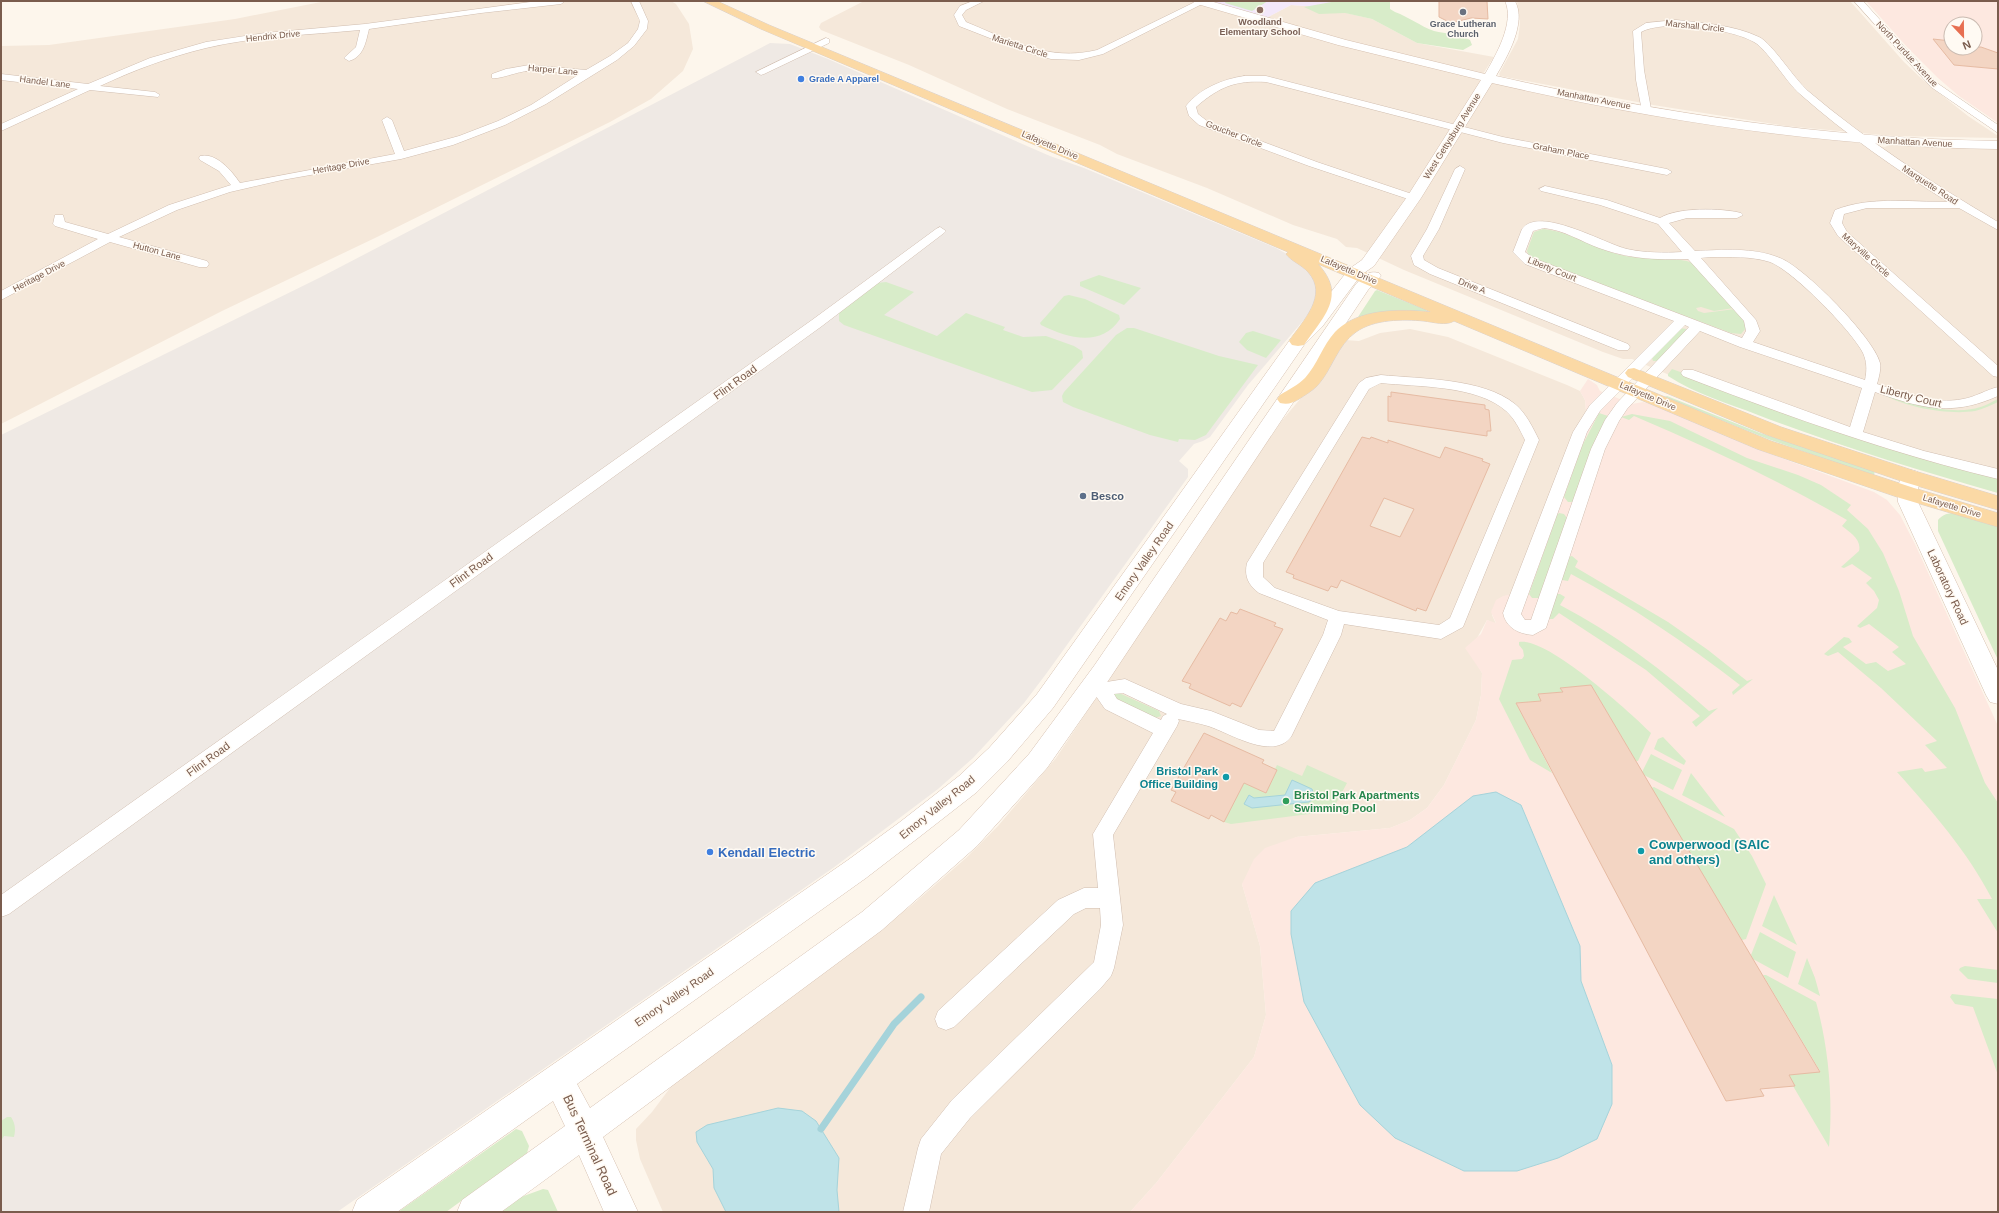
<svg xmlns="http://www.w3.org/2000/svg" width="1999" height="1213" font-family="Arial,sans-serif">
  <rect width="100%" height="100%" fill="#fdf6ec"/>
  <!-- residential -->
  <path fill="#f5e8da" d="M326,1H671L676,4L689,24L693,49L683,71L651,99L610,122L375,238L222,311L1,424V46L49,45L235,19Z
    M864,1H1190L1269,24L1276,19L1266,18L1291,5L1320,7L1372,19L1417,43L1494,57L1479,80L1480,81L1850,141L1863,144L1885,147L1889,145L1998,148V493L1830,441L1706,395L1681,383L1667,374L1632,359H1623L1603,352L1404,270L1357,248L1346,247L1337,239L1293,225L1207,188L1117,154L1100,145L1007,109L909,65L821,30L819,27L821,23Z
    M1517,1H1850L1904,62L1924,81L1968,116L1998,136V138L1893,136L1786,126L1653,105L1500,76L1499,74L1518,39L1520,24Z
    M1410,329L1448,337L1567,385L1580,391L1585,400L1586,411L1578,425L1512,594L1492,615L1496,624L1487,620L1476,640V662L1482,673L1481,695L1476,720L1444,785L1427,808L1410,820L1390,828L1296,837L1242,884L1260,946L1266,1015L1254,1057L1157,1182L1130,1212H663L640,1159L636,1140V1129L652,1112L676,1080L912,905L966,858L998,826L1056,758L1279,424L1329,365L1345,340L1359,341L1380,333Z"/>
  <!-- commercial -->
  <path fill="#fde8e0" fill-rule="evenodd" d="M1866,1H1998V123L1959,96L1938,78L1907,47ZM1951,24H1975V48H1951Z
    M1588,379L1597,385L1600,391L1632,404L1643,402L1660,407L1749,446L1874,492L1887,500L1900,515L1915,544L1998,726V1212H1130L1157,1182L1254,1057L1266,1015L1260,946L1242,884L1254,859L1265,848L1296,837L1390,828L1410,820L1427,808L1444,785L1476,720L1481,695L1482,673L1465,648L1481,634L1487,620L1496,623L1491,612L1496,600L1503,596L1512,594L1578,425L1586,411L1585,400L1580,391Z"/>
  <!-- industrial -->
  <path fill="#efe9e4" d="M770,43L790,44L828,59L1050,156L1084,168L1276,248L1296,259L1313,275L1318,296L1308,315L1248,385L1210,437L1203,441L1194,444L1179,461L1188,469V477L1046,674L1024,703L973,758L938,789L833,868L337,1212H1V435L321,277Z"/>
  <!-- education -->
  <path fill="#f3e8fa" d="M1208,1H1337L1320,7L1291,5L1266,18Z"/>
  <!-- green -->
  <path fill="#d8ecc9" d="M1226,1H1268L1252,11L1225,3Z
    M1337,1H1390V9L1395,12C1409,17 1420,26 1434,31C1446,34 1460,34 1470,40L1472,45L1463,50L1417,43L1372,19L1345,13L1319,14L1304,7Z
    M1543,229C1574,232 1600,253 1631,257C1645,259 1681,257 1692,263C1706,273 1722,295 1734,308L1714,311L1701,307L1696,308L1698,311L1704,313L1735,309L1745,323L1746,328L1741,334L1731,333L1535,260L1529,256L1527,251L1534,232Z
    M1099,275L1141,288L1124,305L1080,286V282Z
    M886,282L914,292L884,315L937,336L966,313L1005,327L1003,330L1023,337L1046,336L1074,346L1082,351L1083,358L1052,390L1032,392L844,325L839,321V312L877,283Z
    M1377,290L1426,310L1427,311H1403L1358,317L1375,291Z
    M1069,295L1085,299L1119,315L1120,319C1101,348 1067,338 1041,325L1040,323L1064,296Z
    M1127,328H1134L1219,356L1258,365L1206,435L1195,440L1179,439L1178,442L1150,435L1073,407L1063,402L1062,396L1064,392L1116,335Z
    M1680,328L1686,329L1687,331L1658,361H1653L1652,358Z
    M1253,331L1281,340L1266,358L1247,350L1239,342L1246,333Z
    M1672,369L1926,460L1998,478V493C1917,470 1837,445 1758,415C1728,403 1695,394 1668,376V374Z
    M1667,396L1760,433L1875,469L1874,476L1768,439L1664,397Z
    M1886,396C1915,402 1942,414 1972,409C1981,408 1990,403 1998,399V402C1991,405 1983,409 1975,411C1949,415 1909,408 1886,396Z
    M1599,413L1608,416L1597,436L1573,502H1568L1564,497L1582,446Z
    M1632,414L1670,421L1747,458L1798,475L1821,485L1851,505L1847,510L1868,529L1883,553L1899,591L1913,636L1955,708L1985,783L1998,803V933L1977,899H1992C1968,852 1932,811 1897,772L1922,768L1925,772L1947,768L1925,745L1937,741L1881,688L1838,652L1828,656L1824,654L1844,637L1849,638L1852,642L1843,647L1866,664L1876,662L1888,671L1906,664L1892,652L1899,647L1869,624L1860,628L1857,626L1877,608L1879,600L1874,591L1866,583L1872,578L1852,564L1844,568L1841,567L1859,551C1862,539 1849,532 1842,526L1847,520C1778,480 1707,447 1634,416L1629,420L1621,417Z
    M1559,513L1564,514L1567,518L1539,598H1532L1529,594L1557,515Z
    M1956,513L1998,524V660L1938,531V520C1943,514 1948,513 1956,513Z
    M1572,556L1578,561L1575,567L1668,622L1708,650L1747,681L1753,679L1733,695L1732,692L1740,685C1686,643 1631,606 1571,574L1568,581L1562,580L1561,578L1568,557Z
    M1556,594H1560L1565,597L1560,605C1614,633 1664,671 1709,711L1718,708L1696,727L1692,722L1700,716L1646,670L1559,613L1553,619H1550L1548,617Z
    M1519,642C1546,636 1631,713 1651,733L1638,761H1636L1591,685L1561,688L1563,692L1538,694L1541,701L1516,703L1552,773L1530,760L1499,699L1512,660L1522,659L1524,656L1523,650L1519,645Z
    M1119,693L1159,711L1161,716L1155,718L1113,700L1112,694Z
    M1663,737L1686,761L1684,765L1654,749L1658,739Z
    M1651,754L1682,770L1673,790L1644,775L1642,772Z
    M1277,765L1302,776L1307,765L1347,783L1333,809L1325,812L1231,824L1224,822L1244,783L1266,793L1277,770L1275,769Z
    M1691,773L1725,817L1682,795Z
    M1654,787L1734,829L1752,856L1766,884L1746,939L1742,940L1651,788Z
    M1774,895L1797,945L1762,926Z
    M1760,932L1796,952L1788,978L1753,959L1751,955Z
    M1807,958L1815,978L1820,996L1798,984Z
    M1965,966L1998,970V983L1968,979L1959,970L1960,968Z
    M1763,975H1766L1816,1002C1829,1049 1833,1099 1829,1147L1793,1086L1789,1075L1820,1071Z
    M1952,994L1998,999V1075L1973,1007L1955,1004L1950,997Z
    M7,1117H11C15,1123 16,1129 14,1137L4,1136L1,1141V1121Z
    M516,1129L522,1131L529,1146L527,1153L446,1212H398Z
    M543,1189L548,1190L558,1212H501L521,1197Z"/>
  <!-- water -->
  <path fill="#bfe3e8" stroke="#a5d3da" d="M1292,780L1312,789L1314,795L1313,799L1309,802L1252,808L1244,804L1249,795L1254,798L1285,795Z
    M1496,792L1521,805L1580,946L1581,981L1612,1065V1104L1597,1139L1558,1158L1517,1171H1464L1395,1138L1360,1105L1304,1002L1291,934V911L1315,883L1407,847L1473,796Z
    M778,1108L802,1111L816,1121L839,1158L837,1190L839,1212H726L714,1188L713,1169L697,1142L696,1132L707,1125Z"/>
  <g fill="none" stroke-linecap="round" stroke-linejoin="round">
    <!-- stream -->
    <path stroke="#a5d3da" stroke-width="7" d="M821,1129L894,1024L921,997"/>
  </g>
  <!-- building -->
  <path fill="#f3d5c3" stroke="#e6bba3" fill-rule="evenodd" d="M1439,1H1487L1488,19L1471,18L1451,23L1439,17Z
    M1933,39L1951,41V48L1981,47L1998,53V69L1954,65Z
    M1391,392L1485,405V409L1489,410L1491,431H1487V436L1388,421V396L1391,397Z
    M1362,437L1370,439L1371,437L1388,443V440L1440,458L1445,447L1483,459L1482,461L1490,464L1426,611L1417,608L1416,611L1341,580L1337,588L1331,586L1328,591L1293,578L1294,575L1286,572ZM1384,498L1414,509L1400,537L1370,526Z
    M1240,609L1276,623L1274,626L1283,629L1241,707L1232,703L1230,706L1189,688L1191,684L1182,681L1220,618L1226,621L1231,612L1237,614Z
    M1591,685L1747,949L1820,1072L1789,1075L1795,1086L1760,1089L1764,1096L1726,1101L1516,703L1541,701L1538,694L1563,692L1560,688Z
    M1204,733L1264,760L1262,763L1277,770L1266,793L1244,783L1224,822L1211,815L1209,819L1171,801L1176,792L1171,790Z"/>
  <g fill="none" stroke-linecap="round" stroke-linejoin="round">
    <!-- street casing -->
    <g stroke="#d1beb0" stroke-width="1">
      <path id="street" d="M538,1H565L561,4L481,13L369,29C366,41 364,57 349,61L344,58L356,47L360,30C309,35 256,36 206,48C169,57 134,70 100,86L155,92L160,95L158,97L90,90L1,131V124L78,89L1,80V74L88,84L150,58L206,42L265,33L365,24Z
        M631,1H639L648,21L647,29L634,46L617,60L546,104L505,125L453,145L401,159L282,180L230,192L177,210L119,237L207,261L209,264L207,267H199L110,242L1,300V291L98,239L55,226L53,224L55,215H63L65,222L108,234L169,205L231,185L219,171L200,160L199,158L200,156C216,152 232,171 240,183L395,154L382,120L387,117L392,120L404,151L459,136L498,121L531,105L578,75C562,72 545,70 528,71C519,71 498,80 492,78V74L506,69L529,65L586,70L610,56L628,43L638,29L640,21Z
        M973,1H984L966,10L962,15L966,22C1010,40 1048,62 1097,50L1197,1L1206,2L1103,54L1079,60L1051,59L1028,53L959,26L954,15L960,6Z
        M1854,1H1863L1937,83L1998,125V133L1931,87Z
        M1676,20C1703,23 1734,25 1759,37C1772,43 1794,79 1808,91C1867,141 1932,183 1998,222V230L1959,208H1867L1844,214L1842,223L1847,232L1998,366V377L1993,376L1838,236L1830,223L1835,210C1870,196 1911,202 1948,202C1897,170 1845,134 1800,94C1786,82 1767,49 1754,42C1732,29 1664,19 1641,32L1644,70L1651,109L1646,112L1642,111L1636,80L1633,31L1646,23Z
        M826,38L829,39V43L764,74L761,75L756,72Z
        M1244,76H1266L1503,137L1667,169L1672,172L1667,175L1503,143L1266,82C1235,80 1219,87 1196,107L1198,114L1207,121L1317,162L1418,196L1420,198L1414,201L1309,166L1199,125L1189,116L1186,106C1199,89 1223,79 1244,76Z
        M1460,166L1465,169L1439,229L1423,256L1424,260L1438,268L1628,344L1630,347L1628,350H1618L1430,274L1414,265L1411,256L1427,229L1455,169Z
        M1545,186L1607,200L1660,218C1677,207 1722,208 1741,213L1743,215L1737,218H1687L1669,223L1695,251C1723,250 1753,247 1780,258C1804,267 1874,338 1880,363C1881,370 1879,377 1877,384C1904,393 1934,405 1963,399C1975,397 1986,390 1998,387V396C1951,417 1921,408 1875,392L1863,432L1924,451L1998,469V479C1890,453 1787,416 1683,376L1681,373L1683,370H1693L1850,427L1862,388L1740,347L1700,331L1627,409L1619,421L1605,449L1546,628L1533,635C1519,634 1506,628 1503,613L1573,432L1590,405L1674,321L1525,264L1513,252L1522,229C1539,205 1605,244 1627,249C1645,253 1664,253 1682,252L1658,224L1600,205L1541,191L1539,189ZM1544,228C1564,230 1580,241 1599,248C1629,259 1657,260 1688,259L1744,321L1746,331L1742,338L1533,258L1525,252L1533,231ZM1710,257C1730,257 1751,256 1770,262C1792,270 1852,331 1863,353C1867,362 1867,370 1865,380L1753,342L1760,331L1756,320L1701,258ZM1685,325L1689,327L1617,403L1605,420L1591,449L1531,620H1525L1521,614L1587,432L1600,411Z
        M940,227L946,231L944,233L822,326L9,914L1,917V895L812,320L936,229Z
        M1381,375C1421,379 1483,378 1515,404C1526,413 1533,428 1539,440L1463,627L1441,639L1344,624L1341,635L1291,737C1272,761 1230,733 1208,726C1198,723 1188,721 1178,719L1179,721L1177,726L1113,835L1123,925L1114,968L1111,976L1100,989L970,1118L941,1154L929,1212H903L918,1148L921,1139L952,1100L1094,962L1101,925L1100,908H1086L1074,914L954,1027L946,1030L938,1027L935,1019L938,1011L1058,900L1084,888H1098L1093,834L1153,733L1105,709L1091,689L1094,684L1125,679L1181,704L1211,711L1259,730L1274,731L1323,635L1328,620L1259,593C1248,585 1244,576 1247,563L1359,383L1366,378ZM1381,383C1418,387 1477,385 1506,411C1515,419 1520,430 1525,440L1450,618L1439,625L1339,611L1275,588L1263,577V563L1369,389ZM1123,693L1167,714L1163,716L1161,720L1117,699L1114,694Z"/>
    </g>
    <!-- secondary casing -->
    <g stroke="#d6c0b0" stroke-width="1">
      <path id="secondary" d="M1193,1H1210L1346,40L1485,74C1496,55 1515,22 1505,1H1515C1527,23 1507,57 1496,76C1660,113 1829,139 1998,141V149C1828,147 1658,121 1492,83L1421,198L1374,266L1361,275L1322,327L1304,345L1053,708L1007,762L977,792L918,838L866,878L577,1084L590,1108L862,912L959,830L1029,754L1094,666L1356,284C1364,276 1368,270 1379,273L1381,276L1368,290L1110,678L1047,768L977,846L882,930L603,1137L638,1212H604L579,1155L501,1212H457L462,1200L565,1126L553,1101L397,1212H352L357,1200L848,860L900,822L959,776L989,748L1037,694L1292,337L1310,319L1349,269L1362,260L1407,197L1481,80L1338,45L1194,3Z
        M1911,470L1918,472L1921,477L1917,493L1918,502L1998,670V704L1990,702L1986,695L1898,502C1897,492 1898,481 1904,472Z"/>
    </g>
    <!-- primary casing -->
    <g stroke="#dad1cd" stroke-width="1">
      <path id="primary" d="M703,1H717L769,25L1771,441L1914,488L1998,513V527L1900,498L1757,449L1454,321C1446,326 1433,322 1424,321C1403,319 1374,319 1356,332C1337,345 1332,370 1317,386C1312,391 1305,395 1299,399C1292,403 1288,405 1280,403L1277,399L1280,395C1288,390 1298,385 1305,378C1317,365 1323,345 1335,332C1358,308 1401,309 1431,312L1318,264C1347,296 1324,316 1304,345L1298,346L1292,345L1289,341C1303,321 1329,295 1308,272C1302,265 1291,261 1286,254L1288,252L761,29Z
        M1634,368L1781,427L1918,472L1998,496V510L1904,482L1767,435L1628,377L1625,373L1628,369Z"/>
    </g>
    <!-- street -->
    <use href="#street" fill="#fff" fill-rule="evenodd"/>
    <!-- secondary -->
    <use href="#secondary" fill="#fff" fill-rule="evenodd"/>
    <!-- primary -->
    <use href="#primary" fill="#fbd9a5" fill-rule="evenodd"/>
  </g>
  <!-- markers -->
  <circle fill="#8d6e63" stroke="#fffaf3" stroke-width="1.5" cx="1260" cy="10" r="4"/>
  <circle fill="#6b7280" stroke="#fffaf3" stroke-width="1.5" cx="1463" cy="12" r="4"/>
  <g fill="#3f7fe0" stroke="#fffaf3" stroke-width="1.5">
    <circle cx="801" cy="79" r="4"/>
    <circle cx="710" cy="852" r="4"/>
  </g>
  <circle fill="#5c6f8a" stroke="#fffaf3" stroke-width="1.5" cx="1083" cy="496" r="4"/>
  <g fill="#0f9aa8" stroke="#fffaf3" stroke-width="1.5">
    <circle cx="1226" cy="777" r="4"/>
    <circle cx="1641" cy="851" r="4"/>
  </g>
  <circle fill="#2e9e5b" stroke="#fffaf3" stroke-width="1.5" cx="1286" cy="801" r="4"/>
  <g text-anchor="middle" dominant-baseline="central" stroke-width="3" stroke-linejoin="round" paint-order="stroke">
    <!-- far-education labels -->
    <g font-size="9" font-weight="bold" fill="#785e54" stroke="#fffaf3">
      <text x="1260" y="22">Woodland<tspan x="1260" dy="10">Elementary School</tspan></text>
    </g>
    <!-- far-worship labels -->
    <g font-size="9" font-weight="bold" fill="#5b616d" stroke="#fffaf3">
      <text x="1463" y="24">Grace Lutheran<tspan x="1463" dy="10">Church</tspan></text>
    </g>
    <!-- far-street labels -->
    <g font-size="9" fill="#7a5c4d" stroke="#fffaf3">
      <text transform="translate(1695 26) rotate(6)">Marshall Circle</text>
      <text transform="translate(273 36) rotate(-6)">Hendrix Drive</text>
      <text transform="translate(1020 46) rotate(18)">Marietta Circle</text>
      <text transform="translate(1907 54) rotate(47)">North Purdue Avenue</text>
      <text transform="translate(553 70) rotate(5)">Harper Lane</text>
      <text transform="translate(45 82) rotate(7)">Handel Lane</text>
      <text transform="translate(1594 99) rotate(11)">Manhattan Avenue</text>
      <text transform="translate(1234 134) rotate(21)">Goucher Circle</text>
      <text transform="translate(1452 136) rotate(-58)">West Gettysburg Avenue</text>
      <text transform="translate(1915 142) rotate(3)">Manhattan Avenue</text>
      <text transform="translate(1050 145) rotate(23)">Lafayette Drive</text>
      <text transform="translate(1561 151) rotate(11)">Graham Place</text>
      <text transform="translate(341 166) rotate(-10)">Heritage Drive</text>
      <text transform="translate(1930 185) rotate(33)">Marquette Road</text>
      <text transform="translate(157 251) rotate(15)">Hutton Lane</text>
      <text transform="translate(1866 255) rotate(42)">Maryville Circle</text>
      <text transform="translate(1552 269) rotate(22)">Liberty Court</text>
      <text transform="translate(1349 270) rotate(23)">Lafayette Drive</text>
      <text transform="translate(39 276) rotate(-28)">Heritage Drive</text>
      <text transform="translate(1472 286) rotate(21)">Drive A</text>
      <text transform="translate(1648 396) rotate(23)">Lafayette Drive</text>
      <text transform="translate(1952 506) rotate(17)">Lafayette Drive</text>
    </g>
    <!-- far-shop labels -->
    <g font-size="9" font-weight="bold" fill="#366cbe" stroke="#fffaf3" text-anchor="start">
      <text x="809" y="79">Grade A Apparel</text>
    </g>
    <!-- street labels -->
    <g font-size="11" fill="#7a5c4d" stroke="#fffaf3">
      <text transform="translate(735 382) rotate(-36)">Flint Road</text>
      <text transform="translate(1911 396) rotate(14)">Liberty Court</text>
      <text transform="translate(1144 561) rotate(-55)">Emory Valley Road</text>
      <text transform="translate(471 570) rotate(-36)">Flint Road</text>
      <text transform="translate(1948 587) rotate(65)">Laboratory Road</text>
      <text transform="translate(208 759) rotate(-36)">Flint Road</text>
      <text transform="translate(937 807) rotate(-39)">Emory Valley Road</text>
      <text transform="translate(674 997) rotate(-35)">Emory Valley Road</text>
    </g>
    <!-- service labels -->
    <g font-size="11" font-weight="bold" fill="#4e5e75" stroke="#fffaf3" text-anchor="start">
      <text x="1091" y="496">Besco</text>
    </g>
    <!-- culture labels -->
    <g font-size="11" font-weight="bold" fill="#0d838f" stroke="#fffaf3" text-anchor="end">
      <text x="1218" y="771">Bristol Park<tspan x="1218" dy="13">Office Building</tspan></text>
    </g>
    <!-- leisure labels -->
    <g font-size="11" font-weight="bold" fill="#27864d" stroke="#fffaf3" text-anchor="start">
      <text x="1294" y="795">Bristol Park Apartments<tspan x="1294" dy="13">Swimming Pool</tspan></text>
    </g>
    <!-- near-culture labels -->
    <g font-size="13" font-weight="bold" fill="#0d838f" stroke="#fffaf3" text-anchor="start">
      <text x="1649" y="844">Cowperwood (SAIC<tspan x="1649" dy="15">and others)</tspan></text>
    </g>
    <!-- near-shop labels -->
    <g font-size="13" font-weight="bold" fill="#366cbe" stroke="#fffaf3" text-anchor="start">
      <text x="718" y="852">Kendall Electric</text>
    </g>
    <!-- near-street labels -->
    <g font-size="13" fill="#7a5c4d" stroke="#fffaf3">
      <text transform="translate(590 1145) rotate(65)">Bus Terminal Road</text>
    </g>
  </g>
  <!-- border -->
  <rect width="1999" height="1213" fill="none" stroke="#7a5c4d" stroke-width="4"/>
  <!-- north arrow -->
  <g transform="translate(1963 36) rotate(158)"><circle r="19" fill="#fffaf3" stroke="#cabbb1"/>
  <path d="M0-3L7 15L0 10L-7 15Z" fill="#e76f51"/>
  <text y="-6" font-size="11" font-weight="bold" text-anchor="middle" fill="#7a5c4d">N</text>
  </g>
</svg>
